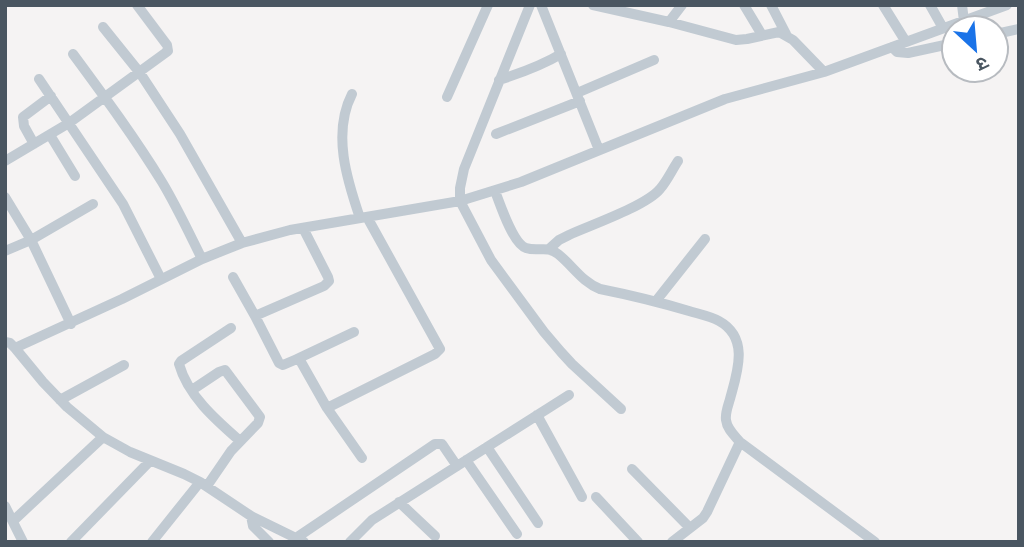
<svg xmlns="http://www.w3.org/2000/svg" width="1024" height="547" font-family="'Roboto Condensed','Noto Sans Devanagari',sans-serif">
  <rect width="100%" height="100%" fill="#f5f3f3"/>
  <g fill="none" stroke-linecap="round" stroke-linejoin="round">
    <!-- minor -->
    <path stroke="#c1cad2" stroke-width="10" d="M530,5L464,169L460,188V201L491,260L544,332L561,352L572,364L621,409
      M541,5L599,150
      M593,5L669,22L736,40L747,39L779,32L793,40L824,72
      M744,5L762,35
      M771,5L786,34
      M883,5L906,42
      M930,5L943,28
      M962,5L964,21
      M669,22L682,5
      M103,27L140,73L180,134L242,243
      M996,34L1019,29
      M892,47L897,52L908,53L954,43
      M73,54C104,96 135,138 162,182C177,207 189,233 202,259
      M39,79L123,204L161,279
      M499,80C521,73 541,66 561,54
      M577,93L654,60
      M352,94C332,133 347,180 360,218
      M447,97L488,5
      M496,134L580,101
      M50,135L75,176
      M34,144L24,126L23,117L51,96
      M5,161L69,123L168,51L167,45L137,5
      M495,191C500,204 513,244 526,248C538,252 547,245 558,254C573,266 582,282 600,289C630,295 659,302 689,311C699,314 710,316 719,321C750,338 737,373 730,399C728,406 725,413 726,420C727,429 734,435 740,442L875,542
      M5,197L31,240L71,324
      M549,249L559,240L569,235C591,225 646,206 660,189C667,181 672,170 678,161
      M5,251L31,240L93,204
      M233,277L255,316L279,363L283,365L297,359L301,362L327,408L362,458
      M656,301L705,239
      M255,316L324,286L329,281L328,277L303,228
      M231,328L181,361L179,364C188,396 216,420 240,441
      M5,342L10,343L15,348L43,382L67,407L103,437L130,452L184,474L200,482L251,516L304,542
      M15,348L122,299L202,259L242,243L290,230L460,201L521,182L725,99L824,72L1007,5
      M297,359L354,332
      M192,390L219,372L225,370L260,417L258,423L231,451L207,486
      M60,400L124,365
      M327,408L435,354L440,349L367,217
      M537,415L582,497
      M487,447L538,523
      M466,460L517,534
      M632,469L690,528
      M596,497L638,542
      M399,502L435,536
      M5,506L23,542
      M251,516L253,526L269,542
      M13,521L103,437
      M296,538L435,444H442L457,466
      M71,542L150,461
      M152,542L200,482
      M350,542L372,520L569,395
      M672,542L703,518L707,512L740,442"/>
  </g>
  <!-- border -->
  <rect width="1024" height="547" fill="none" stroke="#4a5661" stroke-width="14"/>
  <!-- north arrow -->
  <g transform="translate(975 49) rotate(154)"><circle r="33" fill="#ffffff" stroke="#b7bbc0" stroke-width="2"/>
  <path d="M0-5L12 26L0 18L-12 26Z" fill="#1a73e8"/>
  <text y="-10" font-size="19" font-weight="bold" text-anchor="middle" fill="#4a5661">उ</text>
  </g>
</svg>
